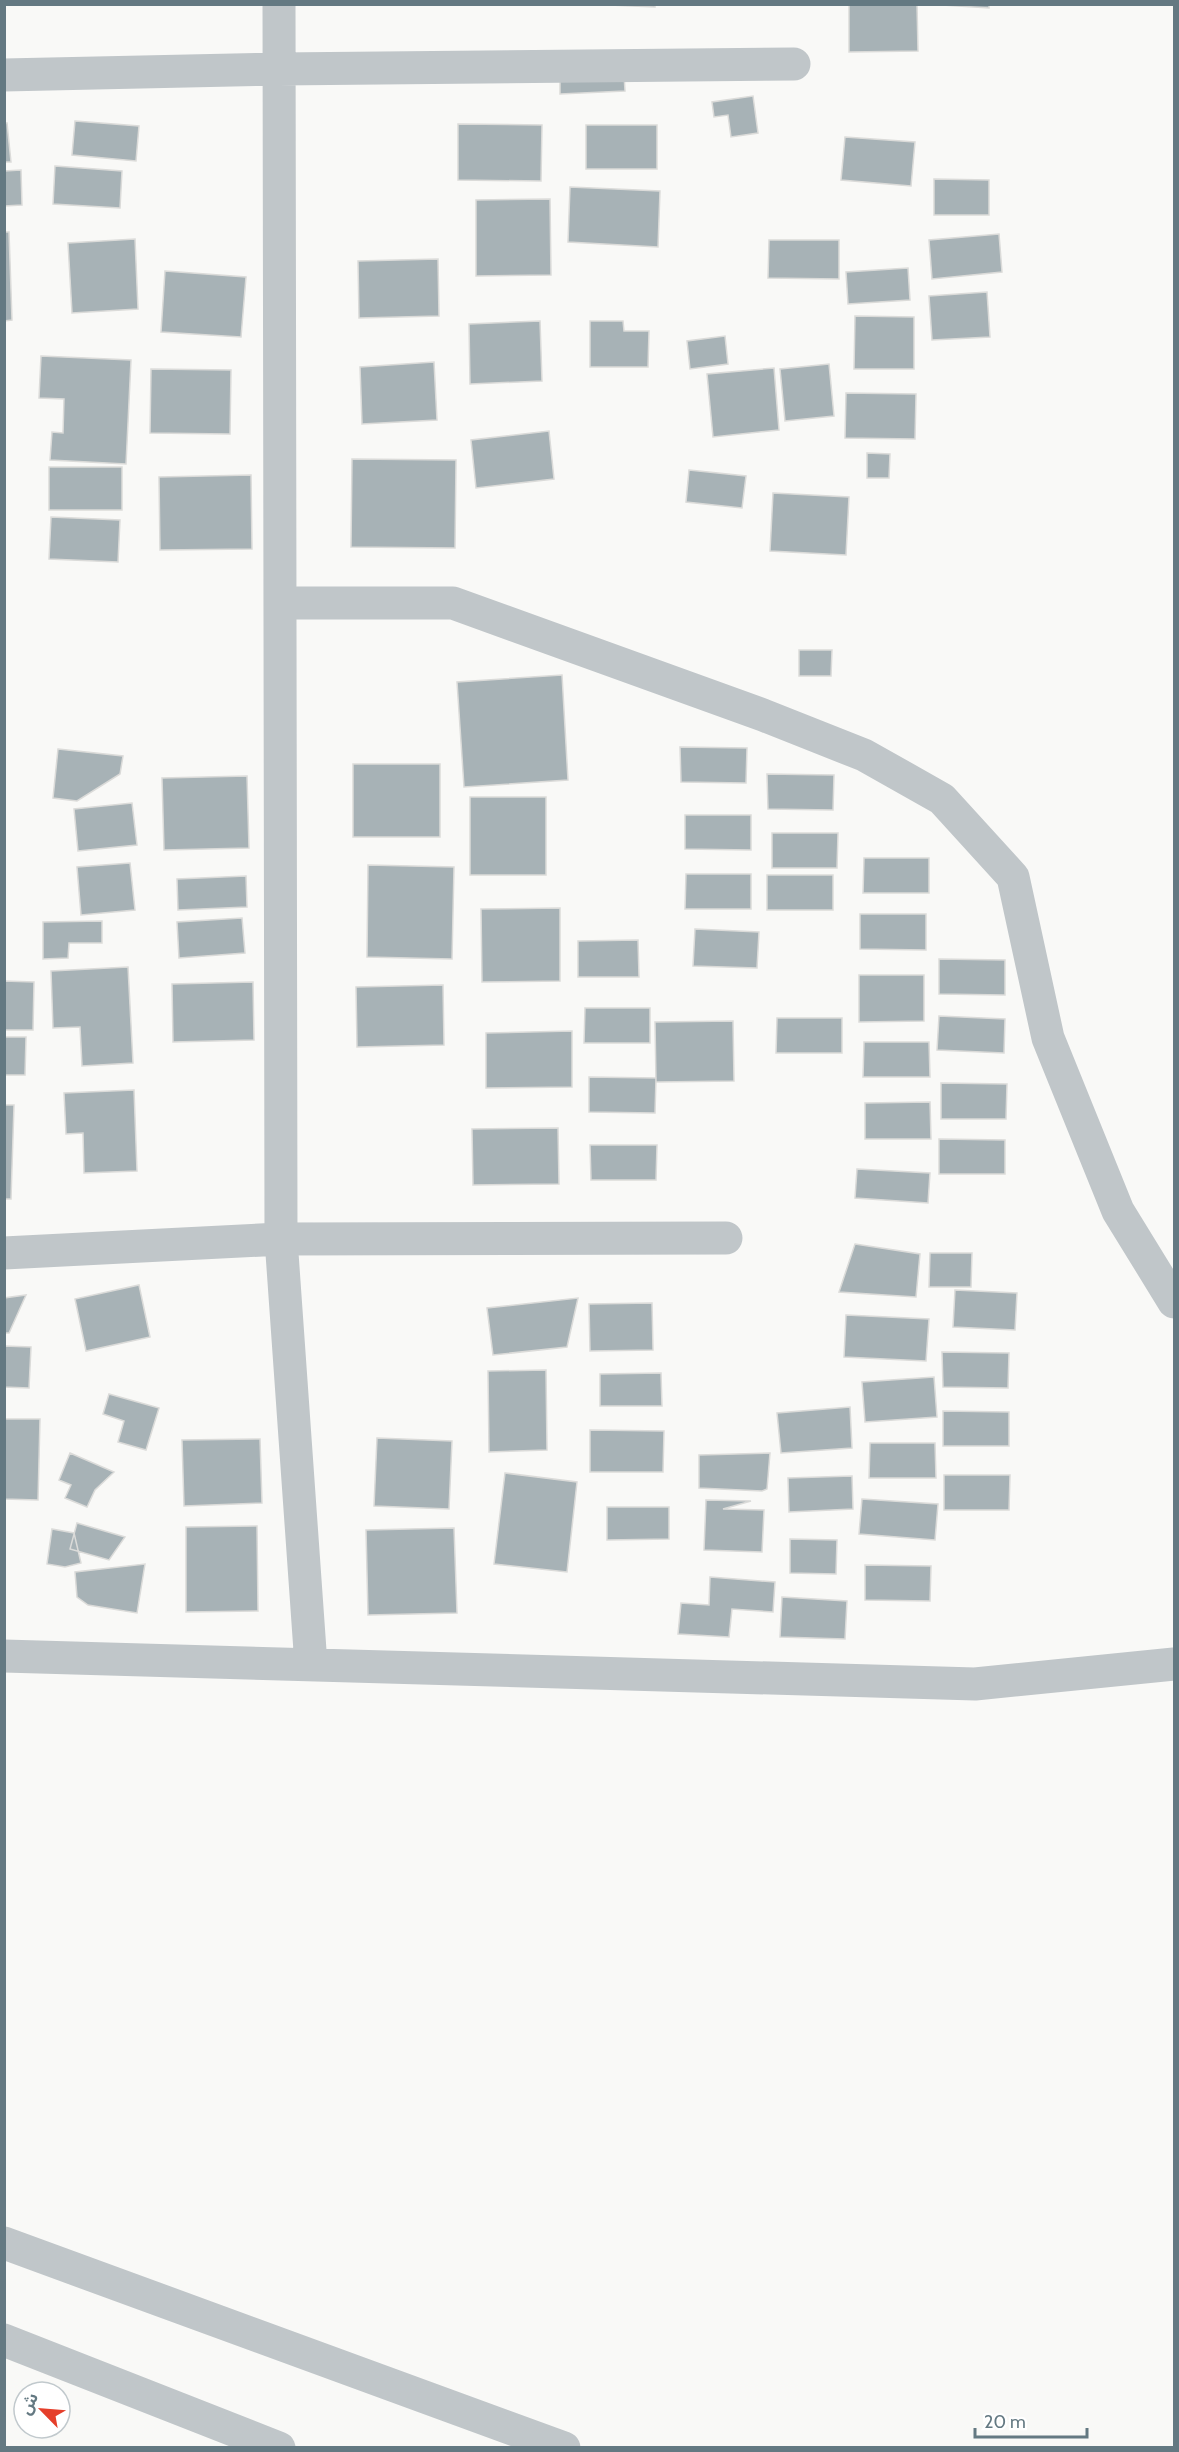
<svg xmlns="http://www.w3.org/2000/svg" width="1179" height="2452" font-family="Cabin,'Noto Sans Arabic',sans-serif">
  <rect width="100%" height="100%" fill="#f9f9f7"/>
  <!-- building -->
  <path fill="#a7b2b6" stroke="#dbdbd9" stroke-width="1.5" d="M586,4H655V7Z
    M849,4H917L918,51L849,52Z
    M926,4H989V8Z
    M624,74L625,91L560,94V77Z
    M753,96L758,133L731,137L728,115L714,117L712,102Z
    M75,121L139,126L136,161L72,155Z
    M4,123H7L11,162H4Z
    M458,124L542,125L541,181L458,180Z
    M586,125H657V169H586Z
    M845,137L915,142L911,186L841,180Z
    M55,166L122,171L120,208L53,204Z
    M21,170L22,205L4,206V171Z
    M934,179L989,180V215H934Z
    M570,187L660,191L658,247L568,242Z
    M550,199L551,275L476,276V200Z
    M4,232H9L12,320L4,321Z
    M999,234L1002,272L932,279L929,240Z
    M135,239L138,309L72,313L68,243Z
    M769,240H839V279L768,278Z
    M438,259L439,316L359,318L358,261Z
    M908,268L910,300L848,304L846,272Z
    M165,271L246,277L241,337L161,332Z
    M987,292L990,337L932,340L929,296Z
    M855,316L914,317V369H854Z
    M540,321L542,381L470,384L469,324Z
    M590,321H623L624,331H649L648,367H590Z
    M725,336L728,364L690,369L687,341Z
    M41,356L131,360L126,464L50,460L52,432L63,433L64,399L39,398Z
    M434,362L437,420L362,424L360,367Z
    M829,364L834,416L785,421L780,369Z
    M774,368L779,430L713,437L707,374Z
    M151,369L231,370L230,434L150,433Z
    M846,393L916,394L915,439L845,438Z
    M549,431L554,479L476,488L471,440Z
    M867,453L890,454L889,478H867Z
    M352,459L456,460L455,548L351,547Z
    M49,467H122V510H49Z
    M689,470L746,476L742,508L686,502Z
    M251,475L252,549L160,550L159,477Z
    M773,493L849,497L846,555L770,551Z
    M51,517L120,520L118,562L49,559Z
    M799,650H832L831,676H799Z
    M562,675L568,780L464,787L457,682Z
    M680,747L747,748L746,783L681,782Z
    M58,749L123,756L120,774L77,801L53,798Z
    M353,764H440V837H353Z
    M767,774L834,775L833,810L768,809Z
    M247,776L249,848L164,850L162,778Z
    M470,797H546V875H470Z
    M132,803L137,845L78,851L74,809Z
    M685,815H751V850L685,849Z
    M772,833H838L837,868H772Z
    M864,858H929V893H863Z
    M130,863L135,910L81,915L77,867Z
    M368,865L454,867L452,959L367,957Z
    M686,874H751V909H685Z
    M767,875H833V910H767Z
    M246,876L247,907L178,910L177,879Z
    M560,908V981L482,982L481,909Z
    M860,914H926V950L860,949Z
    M242,918L245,953L179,958L177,922Z
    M102,921V943H69L68,958L43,959V922Z
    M695,929L759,932L757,968L693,966Z
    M638,940L639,977H578V941Z
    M939,959L1005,960V995L939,994Z
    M128,967L133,1063L82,1066L80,1027L53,1028L51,971Z
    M859,975H924V1021L859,1022Z
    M4,981L34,982L33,1030H4Z
    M253,982L254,1040L173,1042L172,984Z
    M443,985L444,1045L357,1047L356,987Z
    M585,1008H650V1043H584Z
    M939,1016L1005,1019L1004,1053L937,1050Z
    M777,1018H842V1053H776Z
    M733,1021L734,1081L656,1082L655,1022Z
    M572,1031V1087L486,1088V1033Z
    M4,1037H26L25,1075H4Z
    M864,1042H929L930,1077H863Z
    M589,1077L656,1078L655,1113L589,1112Z
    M941,1083L1007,1084L1006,1119H941Z
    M134,1090L137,1171L84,1173L83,1133L66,1134L64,1093Z
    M930,1102L931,1139H865V1103Z
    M4,1105H14L11,1199H4Z
    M558,1128L559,1184L473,1185L472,1129Z
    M939,1139L1005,1140V1174H939Z
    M590,1145H657L656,1180H591Z
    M857,1169L930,1173L928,1203L855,1198Z
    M855,1244L920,1254L916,1297L839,1292Z
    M930,1253H972L971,1287H929Z
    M139,1285L150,1337L86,1351L75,1299Z
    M955,1290L1017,1293L1015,1330L953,1327Z
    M26,1295L9,1333H4V1298Z
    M578,1298L567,1347L493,1355L487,1308Z
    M652,1303L653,1350L590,1351L589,1304Z
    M846,1315L929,1319L926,1361L844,1357Z
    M4,1346L31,1347L29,1388L4,1387Z
    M942,1352L1009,1353L1008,1388L943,1387Z
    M546,1370L547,1450L489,1452L488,1371Z
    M661,1373L662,1406H600V1374Z
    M934,1377L937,1417L865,1422L862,1382Z
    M109,1394L159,1408L146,1450L118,1442L124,1421L103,1414Z
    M850,1407L852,1448L781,1453L777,1413Z
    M943,1411L1009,1412V1446H943Z
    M4,1419H40L38,1500L4,1499Z
    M590,1430L664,1431L663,1472H590Z
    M377,1438L452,1441L449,1509L374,1506Z
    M260,1439L262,1503L184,1506L182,1440Z
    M870,1443H935L936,1478H869Z
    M70,1453L114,1472L95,1490L87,1507L65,1498L71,1485L59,1480Z
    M770,1453L767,1489L762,1491L699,1488V1455Z
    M505,1473L577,1482L567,1572L494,1564Z
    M944,1475H1010L1009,1510H944Z
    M852,1476L853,1509L789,1512L788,1478Z
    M862,1499L938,1504L935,1540L859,1534Z
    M706,1500L751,1501L723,1509L764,1510L762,1552L704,1550Z
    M607,1507H669V1539L607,1540Z
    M77,1523L125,1537L109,1560L70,1549Z
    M257,1526L258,1611L186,1612V1527Z
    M454,1528L457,1613L368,1615L366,1530Z
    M52,1529L74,1533L81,1563L65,1567L47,1564Z
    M790,1539L837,1540L836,1574L790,1573Z
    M145,1564L137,1613L88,1605L77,1597L75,1572Z
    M865,1565L931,1566L930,1601L865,1600Z
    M710,1577L775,1582L773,1612L732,1609L729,1637L678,1634L681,1603L709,1605Z
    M782,1597L847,1601L845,1639L780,1637Z"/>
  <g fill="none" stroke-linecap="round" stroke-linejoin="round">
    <!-- minor -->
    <path stroke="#c0c6c9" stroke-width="33" d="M279,4L281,1239L311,1665
      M4,75L278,69L794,64
      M280,603H453L763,715L864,755L942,799L1013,877L1048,1038L1118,1211L1174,1302
      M4,1253L281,1239L726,1238
      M4,1656L975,1684L1174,1664
      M4,2243L564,2448
      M4,2340L279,2448"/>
  </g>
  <!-- border -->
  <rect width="1179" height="2452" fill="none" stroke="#647982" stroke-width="12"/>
  <!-- north arrow -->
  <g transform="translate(42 2410) rotate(295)"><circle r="28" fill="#ffffff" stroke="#c1c9cd" stroke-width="1.5"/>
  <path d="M0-4.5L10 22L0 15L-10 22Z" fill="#e53f2b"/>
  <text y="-9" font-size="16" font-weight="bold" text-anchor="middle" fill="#647982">ش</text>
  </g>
  <!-- scale -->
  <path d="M975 2428v9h112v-9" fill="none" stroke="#647982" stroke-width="3"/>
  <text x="984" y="2428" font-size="18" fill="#647982" stroke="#ffffff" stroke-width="4.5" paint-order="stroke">20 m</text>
</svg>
